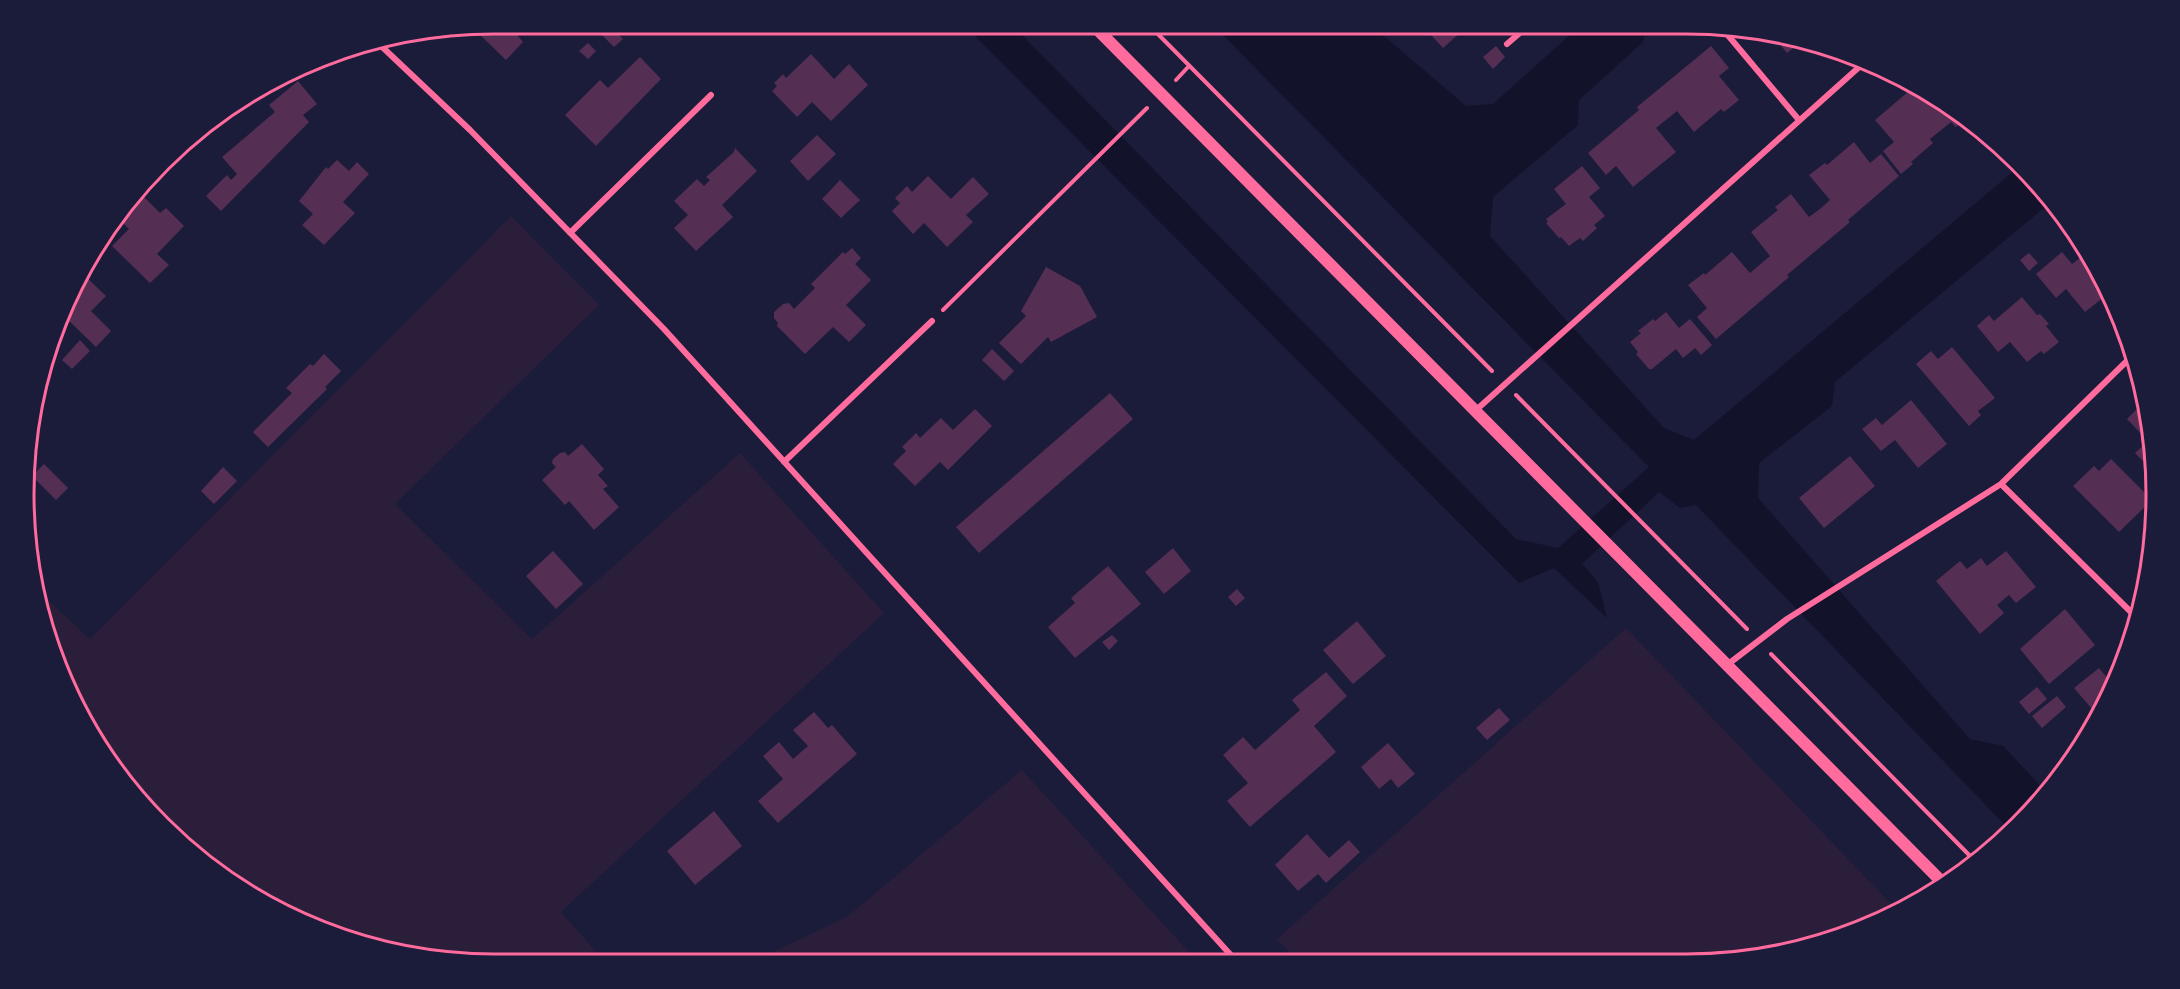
<svg xmlns="http://www.w3.org/2000/svg" width="2180" height="989" font-family="Manrope,sans-serif">
  <rect width="100%" height="100%" fill="#1b1b3a"/>
  <!-- green -->
  <path fill="#2a1e3b" d="M511,216L599,305L395,504L532,639L740,453L884,613L561,912L608,965H494L403,956L315,929L185,848L87,729L33,586L90,639Z
    M1626,628L1898,911L1866,929L1747,961H1655L1652,959L1649,961L1299,962L1277,939Z
    M1022,770L1199,963L748,964L848,916Z"/>
  <!-- water -->
  <path fill="#12122b" d="M963,24H1011L1516,539L1558,548L1649,467L1212,24H1370L1466,106L1493,104L1582,24H1648L1643,42L1579,100L1578,125L1493,197L1490,236L1664,428L1694,440L2021,165L2051,202L1835,382L1832,406L1759,463L1758,498L1970,739L2003,746L2047,793L2010,830L1696,505L1680,508L1659,492L1582,564L1598,582L1607,618L1554,568L1519,583Z"/>
  <!-- building -->
  <path fill="#542f53" d="M494,24H530L518,36L523,42L506,60L475,30L479,27Z
    M591,24H608L623,39L614,47Z
    M1420,24H1470L1443,48L1430,34L1428,36L1425,33L1427,31Z
    M1770,32L1777,33L1802,41L1787,53Z
    M588,43L596,51L588,59L579,51Z
    M1496,46L1505,57L1493,69L1483,57Z
    M1711,46L1729,68L1719,76L1739,100L1724,112L1721,109L1694,132L1677,111L1656,128L1676,152L1633,187L1616,166L1606,175L1588,153L1639,110L1637,107Z
    M811,54L834,79L849,64L868,85L831,121L812,102L797,117L772,91L777,86L774,83L783,74L786,78Z
    M640,57L661,79L596,146L565,115L600,80L608,88Z
    M298,81L317,104L303,115L309,122L221,211L206,196L227,175L231,180L237,174L222,157L275,112L269,105Z
    M1915,86L1929,94L1938,105L1943,101L1966,119L1956,127L1951,122L1930,139L1933,143L1911,162L1913,164L1901,174L1883,151L1894,142L1875,120Z
    M817,135L836,154L808,181L790,161Z
    M1854,142L1870,163L1881,154L1899,176L1848,220L1850,222L1787,275L1789,277L1716,339L1697,317L1707,308L1688,285L1704,273L1705,275L1732,252L1750,273L1770,256L1751,232L1778,210L1775,207L1791,194L1809,217L1820,209L1830,200L1809,175L1825,163L1827,165Z
    M735,148L757,171L722,205L733,217L696,251L674,228L688,215L674,201L697,179L704,186L710,180L706,177L734,152Z
    M337,160L349,171L357,162L369,174L343,202L355,213L324,245L302,225L313,214L299,201L326,167L328,169Z
    M1582,166L1600,188L1589,197L1605,216L1594,225L1597,228L1583,241L1580,238L1569,246L1561,237L1559,238L1546,223L1548,222L1546,219L1566,204L1554,189Z
    M928,176L951,199L973,177L989,194L966,215L973,222L947,247L924,223L913,234L892,211L900,203L895,198L907,186L912,192Z
    M840,180L860,200L841,218L822,199Z
    M141,194L160,213L166,208L184,226L157,254L169,265L150,283L112,246L129,229L120,220Z
    M852,248L861,258L855,264L871,280L846,305L866,325L849,342L833,327L805,354L777,326L778,323L774,318V312L783,304L789,303L794,309L815,288L811,284L843,252L845,254Z
    M2062,252L2072,264L2085,254L2092,262L2109,293L2085,312L2066,289L2056,298L2036,274Z
    M2029,253L2038,263L2029,271L2020,260Z
    M1046,267L1080,286L1097,317L1051,342L1048,337L1021,364L999,343L1026,316L1021,311Z
    M82,273L106,296L91,311L111,331L96,347L65,317Z
    M2022,297L2037,315L2040,314L2049,324L2046,326L2059,342L2044,354L2041,351L2027,362L2010,342L1998,352L1977,326L1989,315L1994,321Z
    M1666,312L1679,328L1690,319L1712,345L1701,355L1695,348L1683,358L1676,349L1652,369H1649L1636,354L1638,352L1630,342L1641,333L1638,331L1653,319L1655,321Z
    M80,340L90,351L72,369L62,360Z
    M1952,347L1995,398L1978,411L1981,415L1969,426L1916,364L1931,351L1938,359Z
    M992,349L1014,371L1004,381L982,360Z
    M324,354L341,371L325,387L327,389L268,447L253,432L292,393L286,388L310,364L313,366Z
    M1110,393L1133,419L979,553L956,527Z
    M1911,400L1947,444L1918,468L1895,440L1881,451L1862,429L1876,418L1882,425Z
    M2146,400L2147,402L2154,472L2135,453L2148,441L2127,419Z
    M975,409L992,426L948,470L940,462L915,486L893,464L906,451L902,447L916,433L920,438L941,418L953,430Z
    M582,444L604,469L598,475L608,486L603,489L619,507L594,530L569,501L565,505L542,480L556,467L552,463L553,459L560,453L565,452L568,456Z
    M1850,456L1875,486L1824,528L1799,498Z
    M2111,459L2152,500L2119,532L2073,486L2094,466L2099,471Z
    M44,464L68,488L56,500L32,476Z
    M223,467L237,481L214,504L201,491Z
    M1173,548L1191,571L1164,594L1145,572Z
    M553,551L583,584L556,609L526,576Z
    M2006,551L2036,587L2016,603L2009,595L1997,605L2004,613L1980,634L1936,581L1960,561L1967,569L1981,558L1987,566Z
    M1108,566L1141,604L1075,658L1048,627L1075,603L1071,598Z
    M1237,589L1245,598L1236,606L1228,597Z
    M2065,609L2095,645L2049,684L2020,649Z
    M1357,621L1386,656L1353,684L1323,650Z
    M1112,635L1118,641L1109,650L1102,642Z
    M2099,668L2114,686L2095,718L2090,712L2092,709L2074,688Z
    M1326,672L1347,696L1314,726L1336,752L1250,827L1227,801L1248,783L1223,755L1243,737L1255,750L1300,710L1292,700Z
    M2037,687L2047,699L2029,714L2019,702Z
    M2057,696L2066,707L2042,728L2032,716Z
    M1499,708L1510,720L1487,740L1476,728Z
    M814,712L828,728L832,725L857,754L778,823L758,801L783,779L763,756L779,742L793,759L808,746L793,730Z
    M1388,743L1415,774L1398,788L1391,779L1379,789L1361,767Z
    M714,811L742,846L695,885L667,851Z
    M1307,834L1329,858L1349,840L1360,852L1326,883L1318,874L1298,891L1275,865Z"/>
  <g fill="none" stroke-linecap="round" stroke-linejoin="round">
    <!-- path -->
    <path stroke="#ff6b9d" stroke-width="4" d="M1148,24L1492,371
      M1176,80L1189,66
      M943,310L1147,108
      M1516,395L1747,629
      M1771,654L1977,863"/>
    <!-- minor -->
    <path stroke="#ff6b9d" stroke-width="6" d="M1721,27L1799,120
      M378,43L470,130L664,329L1238,963
      M1507,44L1530,24
      M570,233L711,95
      M1475,411L1867,60
      M784,462L932,321
      M2001,484L2137,618
      M1727,665L1787,619L2001,484L2133,355"/>
    <!-- secondary -->
    <path stroke="#ff6b9d" stroke-width="12" d="M1092,24L1944,884"/>
  </g>
  <!-- crop -->
  <path d="M0 0H2180V989H0ZM494 34H1686A460 460 0 0 1 2146 494V494A460 460 0 0 1 1686 954H494A460 460 0 0 1 34 494V494A460 460 0 0 1 494 34Z" fill="#1b1b3a" fill-rule="evenodd"/>
  <path fill="none" stroke="#ff6b9d" stroke-width="3" d="M494 34H1686A460 460 0 0 1 2146 494V494A460 460 0 0 1 1686 954H494A460 460 0 0 1 34 494V494A460 460 0 0 1 494 34Z"/>
</svg>
